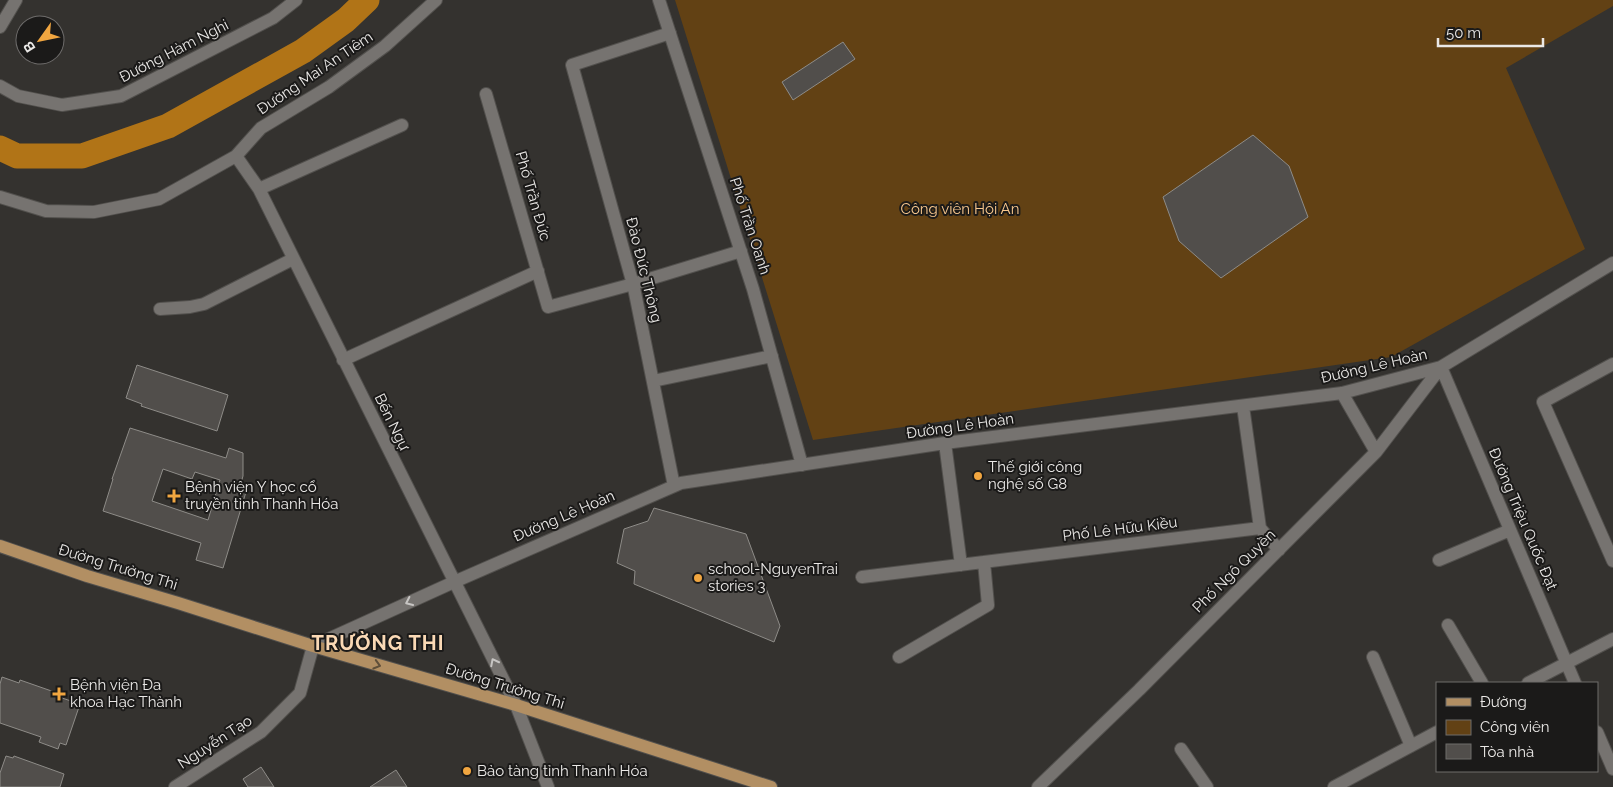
<svg xmlns="http://www.w3.org/2000/svg" width="1613" height="787" font-family="Raleway,sans-serif">
  <rect width="100%" height="100%" fill="#34322f"/>
  <!-- green -->
  <path fill="#624114" d="M675,0H1613V6L1506,68L1585,249L1391,357L813,440Z"/>
  <g fill="none" stroke-linecap="round" stroke-linejoin="round">
    <!-- river -->
    <path stroke="#b17417" stroke-width="25" d="M0,148L17,156H82L168,126L303,51L346,20L367,0"/>
  </g>
  <!-- building -->
  <path fill="#514e4b" stroke="#8e8c88" fill-rule="evenodd" d="M843,42L855,59L793,100L782,82Z
    M1253,135L1289,166L1308,217L1221,278L1179,241L1163,197Z
    M137,365L228,395L217,431L141,406L142,404L126,398Z
    M130,428L226,458L229,448L243,453V476L239,490L246,492L223,568L196,560L201,543L103,511L113,479H112ZM163,469L192,479L195,472L220,480L208,520L152,501Z
    M654,508L746,534L780,626L774,642L634,584L635,571L617,563L624,529L648,521Z
    M2,677L19,683L20,680L63,695L62,698L80,704L66,745L60,743L58,749L39,742L41,737L0,723V684Z
    M6,756L13,758L14,756L64,774L60,787H0V773Z
    M261,767L274,787H248L243,779Z
    M396,770L407,787H370Z"/>
  <g fill="none" stroke-linecap="round" stroke-linejoin="round">
    <!-- minor casing -->
    <g stroke="#52504d" stroke-width="14">
      <path id="minor" d="M659,0L753,289L802,465
        M0,27L16,0
        M670,33L572,65L634,288L674,486
        M0,86L18,96L62,105L121,96L273,18L296,0
        M486,94L548,307L633,284L741,251
        M236,156L259,189L516,705L548,787
        M259,189L402,125
        M0,197L46,211L94,212L159,199L236,156L261,128L329,87L385,46L436,0
        M160,309L190,307L204,304L293,259
        M343,360L538,271
        M1613,364L1543,402L1613,561
        M653,381L772,356
        M1342,393L1376,452
        M1243,406L1260,528L1279,550
        M945,443L961,565
        M1439,560L1510,530
        M862,577L1260,528
        M1448,625L1482,683
        M899,657L988,605L984,562
        M1373,657L1411,746
        M1528,683L1613,639
        M1597,732L1613,769
        M1181,749L1207,787
        M175,787L261,732L300,693L313,646L454,582L681,483L945,443L1342,393L1441,367L1613,263
        M1038,787L1139,690L1376,452L1441,367L1575,683
        M1334,787L1437,732"/>
    </g>
    <!-- major casing -->
    <g stroke="#52504d" stroke-width="14">
      <path id="major" d="M0,546L87,576L178,603L313,646L516,705L771,787"/>
    </g>
    <!-- minor -->
    <use href="#minor" stroke="#767370" stroke-width="12"/>
    <!-- major -->
    <use href="#major" stroke="#b28f63" stroke-width="12"/>
  </g>
  <!-- one-way arrows -->
  <defs><path id="oneway-chevron" d="M-2-3.5L2.5 0L-2 3.5" fill="none" stroke-width="1.6" stroke-linecap="round" stroke-linejoin="round" transform="scale(1.25)"/></defs>
  <g stroke="#c7c5c3">
    <use href="#oneway-chevron" transform="translate(409 602) rotate(155)"/>
    <use href="#oneway-chevron" transform="translate(494 662) rotate(-117)"/>
  </g>
  <use stroke="#5f4f3a" href="#oneway-chevron" transform="translate(377 665) rotate(16)"/>
  <!-- markers -->
  <g fill="#f1a640" stroke="#1b1a19" stroke-width="2">
    <circle cx="978" cy="476" r="5"/>
    <path d="M171.5 488.5h5v5h5v5h-5v5h-5v-5h-5v-5h5z"/>
    <circle cx="698" cy="578" r="5"/>
    <path d="M56.5 686.5h5v5h5v5h-5v5h-5v-5h-5v-5h5z"/>
    <circle cx="467" cy="771" r="5"/>
  </g>
  <g text-anchor="middle" dominant-baseline="central" stroke-width="4" stroke-linejoin="round" paint-order="stroke">
    <!-- street labels -->
    <g font-size="15" fill="#eae8e6" stroke="#1b1a19">
      <text transform="translate(174 51) rotate(-27)">Đường Hàm Nghi</text>
      <text transform="translate(315 73) rotate(-34)">Đường Mai An Tiêm</text>
      <text transform="translate(533 196) rotate(74)">Phố Trần Đức</text>
      <text transform="translate(750 226) rotate(72)">Phố Trần Oanh</text>
      <text transform="translate(644 270) rotate(76)">Đào Đức Thông</text>
      <text transform="translate(1374 366) rotate(-13)">Đường Lê Hoàn</text>
      <text transform="translate(392 422) rotate(64)">Bến Ngự</text>
      <text transform="translate(960 426) rotate(-8)">Đường Lê Hoàn</text>
      <text transform="translate(564 516) rotate(-23)">Đường Lê Hoàn</text>
      <text transform="translate(1523 519) rotate(67)">Đường Triệu Quốc Đạt</text>
      <text transform="translate(1120 529) rotate(-7)">Phố Lê Hữu Kiều</text>
      <text transform="translate(118 567) rotate(17)">Đường Trường Thi</text>
      <text transform="translate(1234 571) rotate(-45)">Phố Ngô Quyền</text>
      <text transform="translate(505 686) rotate(17)">Đường Trường Thi</text>
      <text transform="translate(215 742) rotate(-33)">Nguyễn Tạo</text>
    </g>
    <!-- park labels -->
    <g font-size="15" fill="#f9c88e" stroke="#1b1a19">
      <text x="960" y="209">Công viên Hội An</text>
    </g>
    <!-- poi labels -->
    <g font-size="15" fill="#eae8e6" stroke="#1b1a19" text-anchor="start">
      <text x="988" y="467">Thế giới công<tspan x="988" dy="17">nghệ số G8</tspan></text>
      <text x="185" y="487">Bệnh viện Y học cổ<tspan x="185" dy="17">truyền tỉnh Thanh Hóa</tspan></text>
      <text x="708" y="569">school-NguyenTrai<tspan x="708" dy="17">stories 3</tspan></text>
      <text x="70" y="685">Bệnh viện Đa<tspan x="70" dy="17">khoa Hạc Thành</tspan></text>
      <text x="477" y="771">Bảo tàng tỉnh Thanh Hóa</text>
    </g>
    <!-- district labels -->
    <g font-size="20" font-weight="bold" letter-spacing="1" fill="#fad9b5" stroke="#1b1a19">
      <text x="378" y="643">TRƯỜNG THI</text>
    </g>
  </g>
  <!-- legend -->
  <rect x="1436" y="682" width="162" height="90" fill="#1b1a19" stroke="#6e6c6b"/>
  <rect x="1446" y="698" width="25" height="8" fill="#b28f63" stroke="#6e6c6b"/>
  <text x="1480" y="707" font-size="15" fill="#eae8e6">Đường</text>
  <rect x="1446" y="720" width="25" height="15" fill="#624114" stroke="#6e6c6b"/>
  <text x="1480" y="732" font-size="15" fill="#eae8e6">Công viên</text>
  <rect x="1446" y="744" width="25" height="15" fill="#514e4b" stroke="#6e6c6b"/>
  <text x="1480" y="757" font-size="15" fill="#eae8e6">Tòa nhà</text>
  <!-- north arrow -->
  <g transform="translate(40 40) rotate(237)"><circle r="24" fill="#1b1a19" stroke="#6e6c6b"/>
  <path d="M0-4L9 19L0 12L-9 19Z" fill="#f1a640"/>
  <text y="-8" font-size="14" font-weight="bold" text-anchor="middle" fill="#eae8e6">B</text>
  </g>
  <!-- scale -->
  <path d="M1438 38v8h105v-8" fill="none" stroke="#eae8e6" stroke-width="2.5"/>
  <text x="1446" y="38" font-size="15" fill="#eae8e6" stroke="#1b1a19" stroke-width="4" paint-order="stroke">50 m</text>
</svg>
